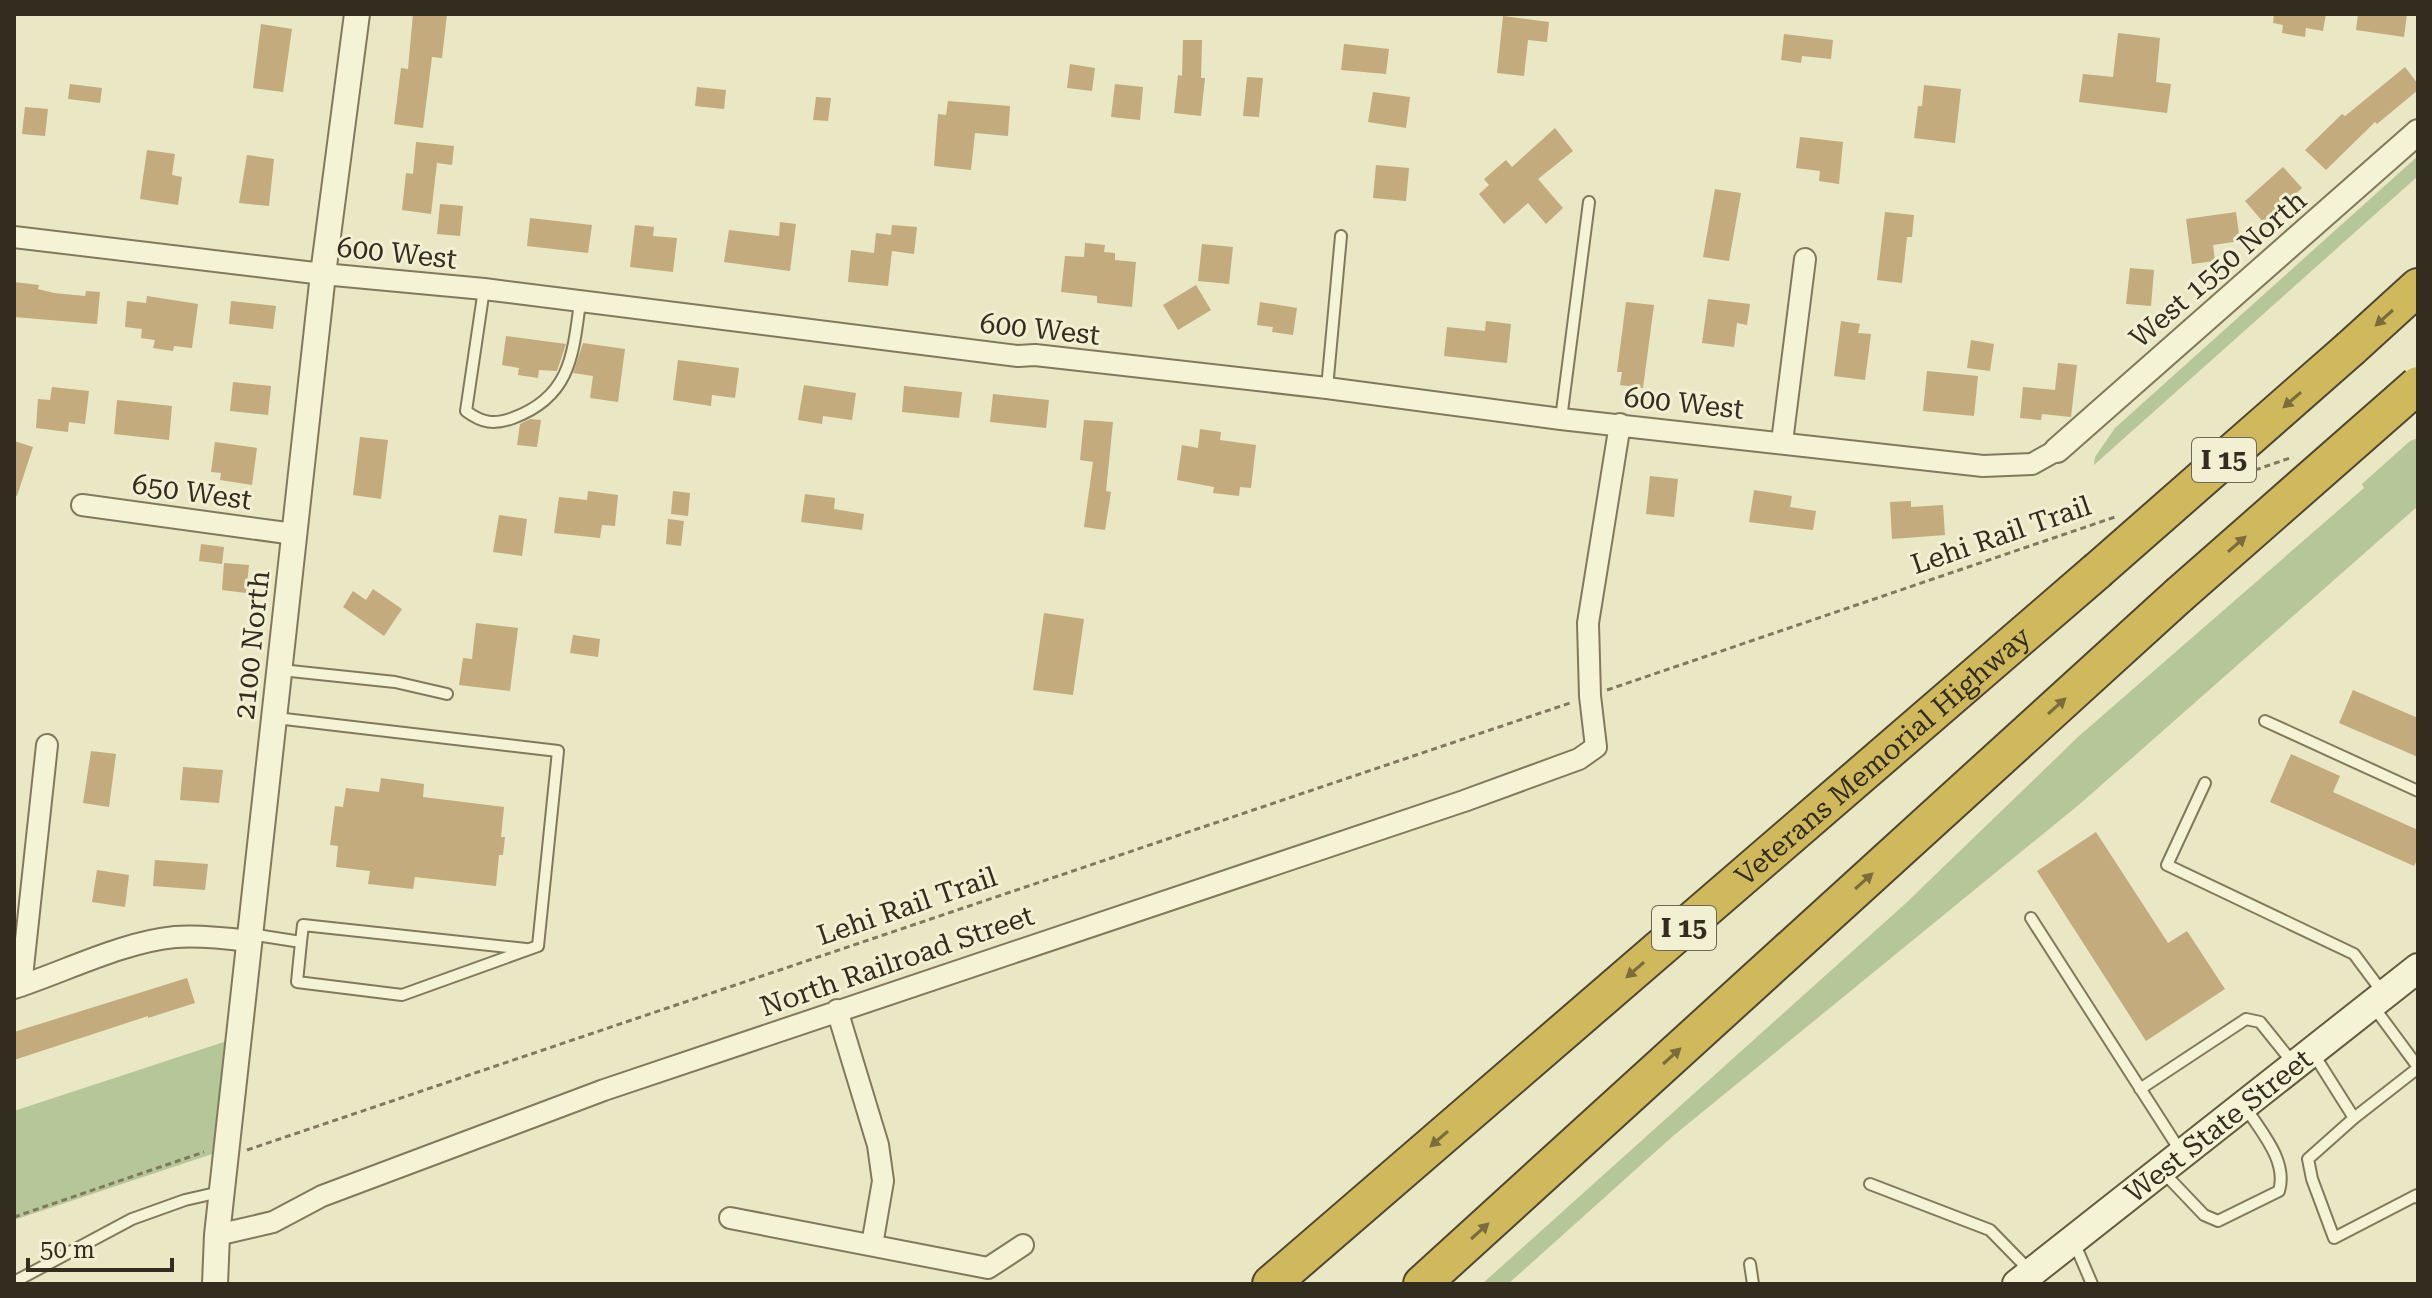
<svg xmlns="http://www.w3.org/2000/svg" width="2432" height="1298" font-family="'Roboto Serif',serif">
  <rect width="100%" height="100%" fill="#e9e7c4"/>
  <!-- green -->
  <path fill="#b5c699" d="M2418,156V176L2094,465L2095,457L2115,428Z
    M2418,438V506L2081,803L1673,1136L1508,1284H1482L1905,904L2079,736L2364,488L2362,484L2410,441Z
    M227,1041L212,1154L14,1220V1111Z"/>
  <!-- building -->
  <path fill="#c3ab7d" d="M413,14H447L442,58L432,57L423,128L394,124L401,68L408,69Z
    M2274,14H2326L2323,31L2306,28L2305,37L2282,33L2283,25L2273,23Z
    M2358,14H2407L2404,37L2356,30Z
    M1503,16L1549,22L1547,42L1528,40L1524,76L1497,73Z
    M261,24L292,29L283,92L253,88Z
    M2118,33L2160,38L2156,82L2171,84L2167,113L2079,102L2083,74L2113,77Z
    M1784,34L1833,40L1831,59L1802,56L1801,63L1781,60Z
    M1183,40H1202L1201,78H1205L1201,116L1174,113L1178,75L1182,76Z
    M1344,44L1389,49L1386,74L1341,70Z
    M1070,64L1095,68L1092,91L1067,88Z
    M2405,67L2418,84V90L2377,124L2375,122L2326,170L2305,150L2342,114L2345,116Z
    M1247,77L1263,78L1259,117L1243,116Z
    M70,84L102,88L100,103L68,99Z
    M1115,84L1143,87L1140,120L1111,117Z
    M1924,85L1961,89L1955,143L1914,138L1918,106H1922Z
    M697,87L726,90L724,109L695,106Z
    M1373,92L1410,97L1406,128L1368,122Z
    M816,97L831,98L828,121L813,120Z
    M948,101L1010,106L1008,136L975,133L971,170L934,166L938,114L946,115Z
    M25,107L48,109L45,136L22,134Z
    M1555,128L1573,151L1538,179L1563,208L1546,224L1528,203L1504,224L1479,194L1489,185L1484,179L1506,160L1512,167Z
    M1800,137L1843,142L1839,184L1819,181L1820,171L1796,168Z
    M416,142L454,146L452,165L437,163L431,214L402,210L406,173L413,174Z
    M147,150L175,154L172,175L182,177L178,205L140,199Z
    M247,155L274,159L269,206L239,203Z
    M1376,165L1409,168L1406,201L1373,198Z
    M2283,167L2302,188L2264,223L2245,201Z
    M1715,189L1741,193L1729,261L1703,257Z
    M440,204L463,206L460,236L437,234Z
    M1885,212L1914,215L1912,237H1907L1902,283L1877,280Z
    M2236,212L2240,241L2213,245L2215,261L2192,264L2186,219Z
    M530,218L592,225L588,253L527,246Z
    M780,222L796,224L790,271L724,262L729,230L779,236Z
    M635,225L654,227L653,236L677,238L673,272L630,267Z
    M892,225L917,227L914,254L892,251L888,286L848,282L851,250L874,253L876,233L891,235Z
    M1085,243L1105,245L1104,252L1115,253V260L1136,262L1132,307L1097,303V296L1061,292L1065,256L1084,257Z
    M1202,244L1233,247L1229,284L1198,281Z
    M2130,268L2154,270L2151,306L2126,304Z
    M14,282L39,285L38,289L54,293L85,296L86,291L100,292L97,324L14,317Z
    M1196,285L1211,310L1178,330L1163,305Z
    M147,296L198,304L192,348L174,346L173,351L153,348L155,340L141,338L142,329L125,327L127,301L146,303Z
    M1708,299L1750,304L1747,325L1737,323L1734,347L1702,343Z
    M231,301L276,306L273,329L229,324Z
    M1260,302L1297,308L1293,335L1272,332L1273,327L1257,325Z
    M1626,302L1654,305L1643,388L1620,385L1622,372H1617Z
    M1486,321L1511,324L1507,363L1444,356L1447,327L1485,331Z
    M1841,321L1860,324L1858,333L1871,334L1865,380L1834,376Z
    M506,336L566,344L557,371L539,370L538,378L518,375L519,368L502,365Z
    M1971,340L1994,344L1990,371L1967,368Z
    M583,343L625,349L618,402L590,398L593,376L573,373Z
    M678,360L739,368L735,398L712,395L711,406L673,400Z
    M2058,363L2077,365L2071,417L2042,414L2041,420L2020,418L2023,387L2055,390Z
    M1927,371L1978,376L1974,416L1923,411Z
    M233,382L271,386L268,415L230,411Z
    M804,385L856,393L852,420L823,416L822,424L798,420Z
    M904,386L962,392L959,418L902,412Z
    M52,387L89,391L85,424L69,422L68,432L36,428L38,399L50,400Z
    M993,394L1049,400L1046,428L990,422Z
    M117,400L172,406L169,440L114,434Z
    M530,419L541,420L537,447L517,445L520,424Z
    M1084,420L1113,422L1106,491L1111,492L1105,530L1084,527L1093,462L1080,460Z
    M1200,429L1221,432L1220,440L1256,445L1251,488L1240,487L1239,496L1213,493L1214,487L1177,480L1182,445L1198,448Z
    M360,437L388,440L381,499L353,495Z
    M14,441L33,447L17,496L14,495Z
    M215,442L257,448L252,485L220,480L221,473L211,472Z
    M1650,476L1678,479L1674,517L1646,514Z
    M1754,490L1792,496L1790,507L1816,511L1813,530L1749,522Z
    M588,491L618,495L615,526L602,525L600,538L554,533L559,497L587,500Z
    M673,491L690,493L688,516L671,514Z
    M805,494L835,498L834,509L864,514L862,530L801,522Z
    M1911,501V507L1943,505L1945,535L1892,539L1890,502Z
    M499,515L527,519L522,556L493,552Z
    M668,519L684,521L681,546L666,544Z
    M201,544L224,547L222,564L199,561Z
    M224,563L249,565L246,593L222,590Z
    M373,589L402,609L384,636L343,607L353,591L366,600Z
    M1044,613L1084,619L1073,695L1033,690Z
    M476,623L518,628L510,691L459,685L463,658L472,659Z
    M573,635L600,639L598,657L570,653Z
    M2353,690L2418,718V757L2339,723Z
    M91,751L116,754L109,807L83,803Z
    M2291,754L2340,776L2333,792L2418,830V858L2414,866L2270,802Z
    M183,767L223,770L219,803L180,800Z
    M381,778L424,784L423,797L504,807L501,837H505L503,855H499L496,886L415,877L413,889L368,884L370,871L336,867L338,846L330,845L335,806L343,807L346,788L379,792Z
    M2096,832L2168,943L2187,931L2225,989L2146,1041L2037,871Z
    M155,860L208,864L205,890L153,886Z
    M97,870L129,875L125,907L92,902Z
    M187,978L195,1003L148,1018V1016L14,1060V1032Z"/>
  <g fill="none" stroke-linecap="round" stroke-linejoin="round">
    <!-- service casing -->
    <g stroke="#81795c" stroke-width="14">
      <path id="service" d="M484,289L466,411C482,423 494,425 513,418C570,397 573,356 580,302
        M1327,388L1341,236
        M1561,419L1589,202
        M281,670L395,682L447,694
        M2265,721L2418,791
        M2205,783L2167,865L2354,954L2383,993
        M2031,918L2181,1152
        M250,934L301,942L297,982L402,995L538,946L558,751L276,718
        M301,942L303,925L526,949
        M2373,1006L2418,1067
        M2313,1053L2354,1118L2308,1159L2312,1179L2334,1238L2417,1195L2418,1198
        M2140,1089L2246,1019L2260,1022L2293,1063
        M2354,1118L2418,1068
        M2163,1172L2204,1215L2218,1221L2279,1191C2288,1161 2261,1132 2246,1108
        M1870,1184L1990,1230L2030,1271
        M2074,1242L2092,1284
        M1750,1264L1753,1284
        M14,1282L132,1219L185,1200L220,1192"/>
    </g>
    <!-- minor casing -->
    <g stroke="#81795c" stroke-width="24">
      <path id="minor" d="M14,237L323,274L484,289L1018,356L1035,355L1327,388L1561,419L1983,466L2032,464L2057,450
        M1782,442L1805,259
        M82,505L294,534
        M21,986L47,745
        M14,988C64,972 122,942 175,937C199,935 225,938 249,941
        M837,1010L878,1145L883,1181L872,1245
        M730,1218L988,1268L1023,1245
        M217,1235L273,1222L322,1196L604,1090L1464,801L1579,759L1596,747L1590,696L1588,623L1620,424"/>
    </g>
    <!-- tertiary casing -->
    <g stroke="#81795c" stroke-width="28">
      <path id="tertiary" d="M2057,450L2418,132
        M215,1284L217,1235L323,274L357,14"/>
    </g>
    <!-- secondary casing -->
    <g stroke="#635a3f" stroke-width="32">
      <g id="secondary">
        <path id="s1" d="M2017,1284L2418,968"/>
      </g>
    </g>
    <!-- motorway casing -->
    <g stroke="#4f4630" stroke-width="40">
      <g id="motorway">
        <path d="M2351,348L2418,287"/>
        <path id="s2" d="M1271,1284L2097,571"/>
        <path d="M1422,1284L2179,595"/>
      </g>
    </g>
    <!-- path -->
    <path stroke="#81795c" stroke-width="3" stroke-dasharray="6 4" stroke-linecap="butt" d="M2255,470L2293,457
      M1607,690L2115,517
      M247,1150L1570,703
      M14,1217L204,1152"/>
    <!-- service -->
    <use href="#service" stroke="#f5f3d6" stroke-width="10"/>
    <!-- minor -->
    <use href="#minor" stroke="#f5f3d6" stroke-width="20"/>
    <!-- tertiary -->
    <use href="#tertiary" stroke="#f5f3d6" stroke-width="24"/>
    <!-- secondary -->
    <use href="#secondary" stroke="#f5f3d6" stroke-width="28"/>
    <!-- motorway -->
    <use href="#motorway" stroke="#d0b95d" stroke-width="36"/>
    <!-- motorway-bridge casing -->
    <g stroke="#4f4630" stroke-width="40" stroke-linecap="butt">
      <path id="motorway-bridge" d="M2097,571L2351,348
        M2179,595L2418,385"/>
    </g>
    <!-- motorway-bridge -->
    <use href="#motorway-bridge" stroke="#d0b95d" stroke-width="36"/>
  </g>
  <!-- one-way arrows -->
  <defs><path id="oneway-solid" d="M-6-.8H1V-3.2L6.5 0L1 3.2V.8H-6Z" transform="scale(2)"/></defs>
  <g fill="#7a6c3b">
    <use href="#oneway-solid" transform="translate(2384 318) rotate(138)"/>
    <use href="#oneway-solid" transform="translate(2292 400) rotate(139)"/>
    <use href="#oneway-solid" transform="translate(2237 544) rotate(-41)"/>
    <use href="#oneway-solid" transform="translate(2057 706) rotate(-42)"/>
    <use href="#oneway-solid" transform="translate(1864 881) rotate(-42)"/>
    <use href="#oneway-solid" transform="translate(1635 970) rotate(139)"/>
    <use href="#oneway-solid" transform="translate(1672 1056) rotate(-42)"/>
    <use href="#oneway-solid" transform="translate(1439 1139) rotate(139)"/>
    <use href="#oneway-solid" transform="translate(1480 1231) rotate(-42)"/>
  </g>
  <g text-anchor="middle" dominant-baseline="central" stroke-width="6" stroke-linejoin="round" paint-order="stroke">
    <!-- shield labels -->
    <g fill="#f1f0d2" stroke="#6c6855" stroke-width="2">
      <rect x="2192" y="438" width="64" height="44" rx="6"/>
      <rect x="1652" y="906" width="64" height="44" rx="6"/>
    </g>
    <g font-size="26" font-weight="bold" fill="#332d1f">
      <text x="2224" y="460">I 15</text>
      <text x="1684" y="928">I 15</text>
    </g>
    <!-- street labels -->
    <g font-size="28" fill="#332d1f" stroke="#f1f0d2">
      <text transform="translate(397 253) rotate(6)">600 West</text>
      <text transform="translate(2218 269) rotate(-41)">West 1550 North</text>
      <text transform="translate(1040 329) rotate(6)">600 West</text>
      <text transform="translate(1684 403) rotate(6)">600 West</text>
      <text transform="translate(192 492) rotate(8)">650 West</text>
      <text transform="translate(2001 535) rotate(-19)">Lehi Rail Trail</text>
      <text transform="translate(252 645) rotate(-84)">2100 North</text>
      <text stroke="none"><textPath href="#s2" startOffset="808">Veterans Memorial Highway</textPath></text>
      <text transform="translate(907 906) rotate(-19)">Lehi Rail Trail</text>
      <text transform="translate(897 961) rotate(-19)">North Railroad Street</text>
      <text stroke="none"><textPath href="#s1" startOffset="256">West State Street</textPath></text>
    </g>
  </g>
  <!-- border -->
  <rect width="2432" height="1298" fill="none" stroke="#332d1f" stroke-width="32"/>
  <!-- scale -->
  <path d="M28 1258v12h144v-12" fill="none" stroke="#332d1f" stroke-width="4"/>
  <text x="40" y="1258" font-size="24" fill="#332d1f" stroke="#f1f0d2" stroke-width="6" paint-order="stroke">50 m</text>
</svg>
